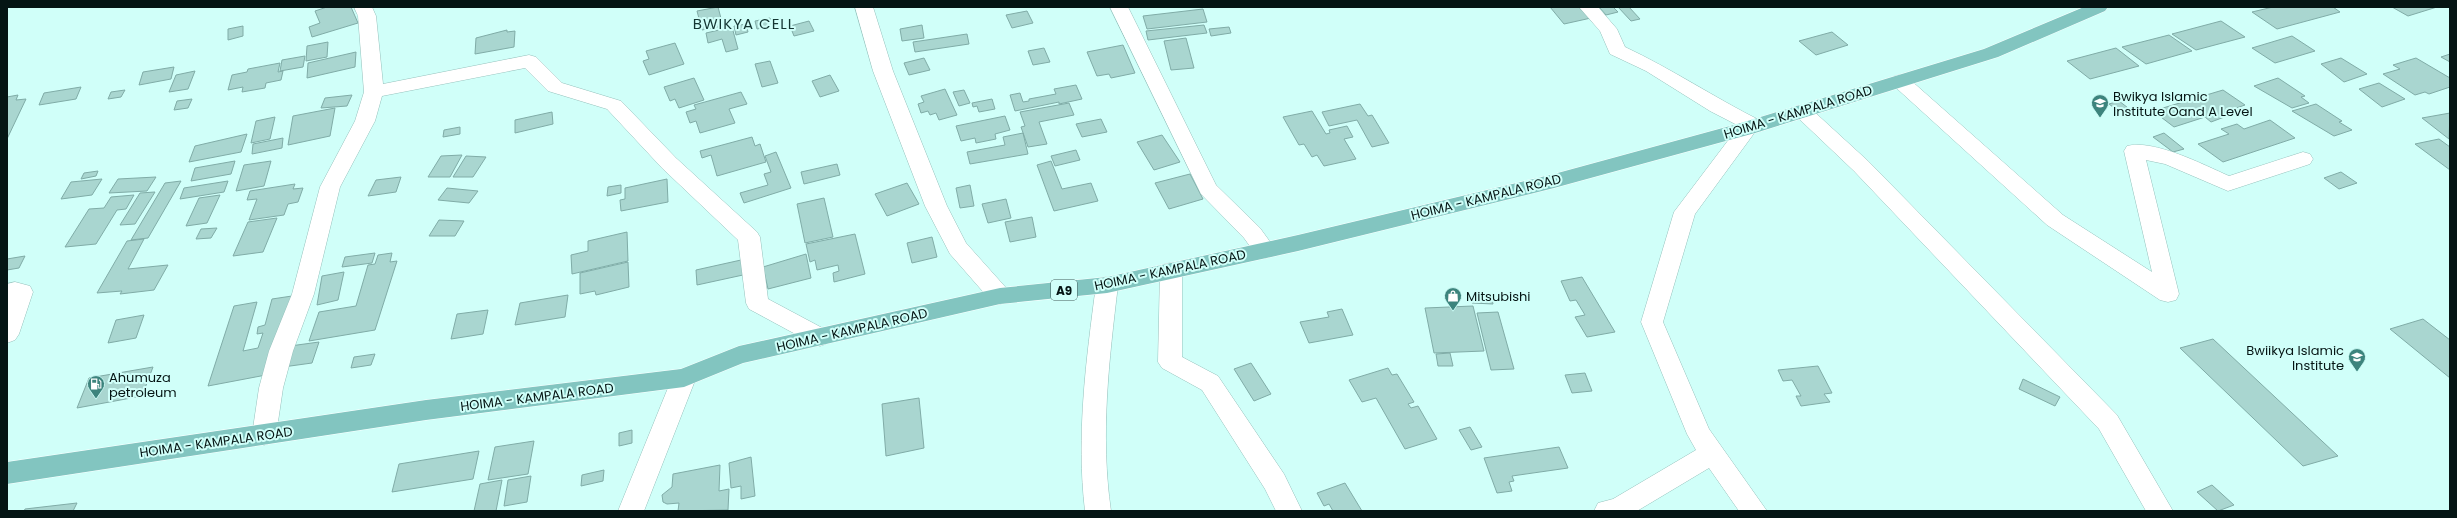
<svg xmlns="http://www.w3.org/2000/svg" width="2457" height="518" font-family="Poppins,sans-serif">
  <rect width="100%" height="100%" fill="#d0fff9"/>
  <!-- building -->
  <path fill="#a9d6d0" stroke="#80aca7" d="M327,7H351L358,23L312,37L309,27L320,23L315,11Z
    M718,7L723,26L702,30L697,11Z
    M1550,7H1581L1591,18L1564,24Z
    M1599,7H1613L1618,12L1606,15Z
    M1618,7H1629L1640,19L1631,21Z
    M2273,7H2333L2340,12L2277,29L2252,12Z
    M2392,7H2437L2408,16Z
    M1203,9L1207,22L1147,29L1143,16Z
    M1027,11L1033,23L1012,28L1006,15Z
    M770,18L772,26L757,29L755,21Z
    M809,21L814,31L794,36L790,26Z
    M2221,21L2245,37L2196,50L2172,34Z
    M746,24L748,32L736,35L734,26Z
    M922,25L924,38L902,41L900,29Z
    M1204,25L1207,33L1148,40L1146,31Z
    M243,26V36L228,40V29Z
    M732,27L738,49L726,52L722,39L708,43L706,33Z
    M1229,27L1231,33L1211,36L1209,29Z
    M507,30V32L515,31L514,47L475,54L476,38Z
    M1832,32L1848,45L1816,55L1799,41Z
    M967,34L969,44L915,52L913,42Z
    M2169,35L2192,51L2146,64L2122,47Z
    M2292,36L2315,51L2275,63L2252,48Z
    M1186,38L1194,68L1171,70L1164,41Z
    M328,42L327,57L306,61L307,46Z
    M675,43L684,64L649,75L643,61L649,59L646,51Z
    M1123,45L1135,73L1111,78L1109,74L1097,76L1087,52Z
    M1044,48L1050,62L1033,65L1028,51Z
    M2116,48L2139,66L2090,79L2067,61Z
    M356,52L355,67L307,78L308,63Z
    M2450,54V62L2441,57Z
    M305,56L303,67L280,71L282,60Z
    M924,58L930,70L909,75L904,63Z
    M2341,58L2367,74L2344,82L2321,64Z
    M2416,58L2450,78V87L2429,94L2425,92L2415,95L2383,74L2400,69L2393,65Z
    M770,61L778,83L762,87L755,64Z
    M280,63L278,72L283,71L281,80L266,83L265,88L242,92L243,87L228,90L232,75L247,72L248,69Z
    M174,67L171,79L139,85L143,72Z
    M195,71L188,89L169,92L176,75Z
    M830,75L839,91L820,97L812,81Z
    M694,78L704,100L679,108L675,99L670,101L664,87Z
    M2278,78L2305,96L2301,97L2309,103L2292,108L2254,86Z
    M2379,83L2405,99L2382,107L2359,89Z
    M1076,85L1082,99L1059,104V102L1015,111L1010,95L1020,93L1023,102L1029,101V99L1056,94L1054,89Z
    M81,87L76,99L39,105L44,93Z
    M945,89L957,115L939,120L936,113L930,115L928,111L921,113L918,104L924,102L921,96Z
    M125,90L121,97L108,99L111,92Z
    M964,90L970,103L959,106L953,92Z
    M2223,90L2245,105L2222,113L2227,116L2211,122L2205,117L2174,127L2153,111Z
    M741,92L747,104L729,109L735,123L700,133L696,121L690,123L686,112L696,109L694,105Z
    M18,95L16,100L26,99L7,139V97Z
    M352,95L347,106L321,108L325,98Z
    M192,99L188,108L174,110L177,101Z
    M992,99L995,109L979,112L977,106L973,107L972,103Z
    M2119,101L2136,114L2126,117L2109,104Z
    M1069,103L1074,115L1039,122L1047,144L1028,147L1021,127L1025,126L1020,112Z
    M1360,104L1368,116L1372,115L1389,143L1372,147L1357,120L1329,126L1322,112Z
    M2316,104L2342,121L2339,122L2352,130L2334,136L2292,111Z
    M335,108L330,136L288,145L293,116Z
    M1312,111L1326,134L1330,133L1329,130L1347,126L1353,137L1344,139L1356,159L1324,166L1317,155L1312,157L1304,144L1299,145L1283,117Z
    M552,112L553,124L515,133V120Z
    M2450,113L2449,139L2422,118Z
    M1005,116L1010,130L995,134L996,139L976,143L975,138L961,141L956,126Z
    M275,117L270,139L251,143L256,121Z
    M1101,119L1107,132L1082,137L1076,124Z
    M2270,120L2295,138L2223,162L2198,144L2229,134L2221,129L2237,124L2244,129Z
    M460,127V134L443,137L444,130Z
    M1023,133L1028,154L970,164L967,152L1005,145L1003,137Z
    M2164,133L2184,149L2173,152L2153,137Z
    M247,134L241,152L189,162L195,146Z
    M1162,135L1180,162L1154,170L1137,142Z
    M752,137L755,146L760,144L766,162L717,176L711,155L702,158L700,151Z
    M283,138L282,148L252,154L253,144Z
    M2439,139L2450,147V170L2415,144Z
    M1076,150L1080,160L1055,166L1051,156Z
    M776,152L791,188L744,203L740,193L768,185L764,174L771,172L765,156Z
    M462,155L450,177H428L441,156Z
    M466,156L486,157L473,177H453Z
    M235,161L231,174L191,181L195,168Z
    M271,161L264,186L236,191L244,165Z
    M1051,161L1062,189L1091,183L1098,201L1054,211L1037,165Z
    M837,164L840,175L804,184L801,172Z
    M98,171L96,176L81,179L84,173Z
    M2341,172L2357,183L2339,189L2324,178Z
    M1190,174L1203,199L1169,209L1155,183Z
    M156,177L147,191L109,193L118,179Z
    M401,177L396,192L368,196L376,180Z
    M102,179L92,195L61,199L71,182Z
    M667,179L668,202L621,211L620,200L625,199V188Z
    M181,181L148,238L131,240L165,183Z
    M228,181L224,192L180,199L184,188Z
    M907,183L919,204L887,216L875,194Z
    M295,184L293,189L303,188L298,202L288,204L284,215L249,220L257,199L247,200L250,191Z
    M621,185V193L607,196L608,187Z
    M970,185L974,206L960,208L956,188Z
    M447,188L478,191L469,203L438,200Z
    M155,192L135,224L120,225L140,193Z
    M134,195L126,209L117,210L96,244L65,247L89,209L104,208L111,197Z
    M220,195L207,223L186,226L199,198Z
    M824,198L833,237L805,243L797,204Z
    M1006,199L1011,218L988,223L982,204Z
    M1032,217L1036,237L1010,242L1005,222Z
    M277,218L263,252L233,256L248,222Z
    M439,220L464,221L455,236H429Z
    M217,228L211,238L196,239L201,229Z
    M627,232L628,261L572,274L571,255L588,251V241Z
    M855,234L865,274L834,282L833,273L839,271L838,265L817,270L815,260L810,262L806,244Z
    M932,237L937,257L912,263L907,243Z
    M144,239L128,269L168,265L154,290L120,294L122,291L97,293L127,241Z
    M375,253L372,263L342,267L345,257Z
    M392,253L390,262L397,261L375,330L309,341L319,312L356,306L368,265L375,264L378,255Z
    M806,254L811,278L768,289L763,267Z
    M25,256L19,268L7,270V259Z
    M741,260L743,275L697,285L696,270Z
    M628,262L629,287L596,295L595,291L580,294V273Z
    M344,272L338,300L317,305L322,276Z
    M1582,277L1615,332L1587,337L1575,317L1585,315L1576,300L1570,301L1561,281Z
    M568,295L565,317L515,325L520,303Z
    M1472,295L1492,296L1493,304L1472,303Z
    M292,296L266,375L208,386L234,306L257,302L243,351L258,348L263,333L257,334L258,327L265,325L272,299Z
    M1473,306L1484,351L1434,353L1425,308Z
    M1342,309L1353,335L1309,343L1300,322L1329,317L1327,312Z
    M488,310L483,334L451,339L457,314Z
    M1498,312L1514,369L1491,370L1477,313Z
    M144,315L136,338L108,343L116,320Z
    M2423,319L2450,340V378L2390,329Z
    M2213,339L2338,456L2303,466L2180,348Z
    M319,342L312,363L283,367L290,346Z
    M1450,353L1453,366H1438L1436,354Z
    M375,354L371,365L351,368L354,357Z
    M1251,363L1271,394L1254,401L1234,369Z
    M1818,366L1832,393L1824,394L1830,402L1801,406L1796,396H1801L1792,380L1783,381L1778,370Z
    M153,367L142,396L77,408L89,378Z
    M1388,368L1392,375L1397,374L1414,402L1408,404L1411,408L1418,406L1437,439L1405,449L1376,398L1362,402L1349,380Z
    M1585,373L1592,391L1572,393L1565,375Z
    M2023,379L2060,397L2055,406L2019,389Z
    M919,398L924,448L886,456L882,404Z
    M1470,427L1482,447L1471,450L1459,430Z
    M632,430V443L619,446V433Z
    M534,441L528,474L488,480L495,447Z
    M1559,447L1568,468L1512,476L1514,481L1509,482L1512,491L1497,493L1484,458Z
    M479,451L473,479L392,492L399,464Z
    M751,457L755,496L741,499V486L731,488L729,463Z
    M720,465L719,491L729,489L728,510L678,511L679,503L667,504L663,502L662,495L672,487L673,474Z
    M604,470L603,481L581,486L582,475Z
    M531,476L527,502L504,506L508,480Z
    M502,480L496,511H474L480,484Z
    M1345,483L1362,511H1333L1329,504L1324,506L1317,493Z
    M2212,485L2234,505L2218,511L2197,492Z
    M77,503L73,511H24L25,509Z"/>
  <g fill="none" stroke-linecap="round" stroke-linejoin="round">
    <!-- minor casing -->
    <g stroke="#95c1bc" stroke-width="1">
      <path id="minor" d="M354,7H372L376,16L383,84L529,55L536,57L562,83L621,101L676,158L757,232L760,237L768,299L828,331L832,337L828,343L820,346L812,343L749,309L746,303L738,240L662,168L607,109L548,91L525,68L382,96L375,121L340,187L314,294L293,351L283,388L276,435L273,442L264,445L255,442L252,435L259,388L269,351L292,294L320,187L355,121L364,92L358,16Z
        M855,7H873L893,71L947,206L966,243L1008,290L1011,296L1008,302L1000,304L992,302L950,254L925,206L873,71Z
        M1110,7H1128L1216,185L1260,228L1276,250L1273,256L1265,258L1257,256L1244,238L1201,194Z
        M1579,7H1598L1617,29L1625,47C1672,69 1715,98 1761,121L1764,126L1761,131L1755,132L1695,214L1663,322L1709,429L1767,511H1739L1709,468L1637,511H1594L1598,503L1613,499L1696,450L1687,434L1641,322L1674,212L1739,126L1710,111L1646,71L1610,54L1600,31Z
        M1900,75L1907,77L2063,215L2152,272L2124,151L2127,146C2154,139 2204,165 2229,176L2303,152L2310,154L2313,159L2310,164L2228,191L2165,164L2146,160L2179,294L2176,300L2168,302L2160,300L2047,225L1893,85L1890,81L1893,77Z
        M1802,105L1809,107L1868,161L2117,415L2173,511H2146L2099,429L1854,171L1795,115L1792,111L1795,107Z
        M1171,263L1179,265L1182,271V357L1218,376L1284,474L1302,511H1276L1265,489L1202,390L1162,368L1158,362L1160,271L1163,265Z
        M1107,277L1115,279L1118,285C1109,361 1100,435 1111,511H1085C1076,435 1086,361 1096,285L1099,279Z
        M15,282L30,286L33,292L19,334L15,340L7,343V284Z
        M684,369L692,371L696,378L644,511H618L672,378L676,371Z"/>
    </g>
    <!-- major casing -->
    <g stroke="#fff" stroke-width="1">
      <path id="major" d="M2084,7H2108L2105,11L1998,57L1755,133L1554,188L1298,251L1107,293L1000,304L743,363L684,387L426,420L7,484V462L426,400L681,369L739,346L1000,288L1107,277L1298,235L1554,174L1741,123L1984,49Z"/>
    </g>
    <!-- minor -->
    <use href="#minor" fill="#fff" fill-rule="evenodd"/>
    <!-- major -->
    <use href="#major" fill="#82c5c0" fill-rule="evenodd"/>
  </g>
  <!-- icons -->
  <defs>
    <g id="school-pin" transform="scale(0.9)"><path d="M0 17L-7.5 6A9.5 9.5 0 1 1 7.5 6Z" fill="#3d847d" stroke="#d0fff9"/><path d="M0-5L7-2L0 1L-7-2ZM-4 1L0 2.5L4 1V4Q0 6-4 4Z" fill="#fff"/></g>
    <g id="shop-pin" transform="scale(0.9)"><path d="M0 17L-7.5 6A9.5 9.5 0 1 1 7.5 6Z" fill="#3d847d" stroke="#d0fff9"/><path d="M-5-2.5h2.3a2.7 3.5 0 0 1 5.4 0H5L5.5 6h-11ZM-1.5-2.5h3a1.5 2.3 0 0 0-3 0Z" fill="#fff"/></g>
    <g id="fuel-pin" transform="scale(0.9)"><path d="M0 17L-7.5 6A9.5 9.5 0 1 1 7.5 6Z" fill="#3d847d" stroke="#d0fff9"/><path d="M-5.5-6h7V0h2V4h1.3V-2.5L3-4.5l.8-.8L6-3V5H2.5V1h-1V6h-7ZM-4.2-4.7v3.2H.2V-4.7Z" fill="#fff"/></g>
  </defs>
  <g fill-rule="evenodd">
    <use href="#school-pin" x="2100" y="103"/>
    <use href="#shop-pin" x="1453" y="296"/>
    <use href="#school-pin" x="2357" y="357"/>
    <use href="#fuel-pin" x="96" y="384"/>
  </g>
  <g text-anchor="middle" dominant-baseline="central" stroke-width="4" stroke-linejoin="round" paint-order="stroke">
    <!-- shield labels -->
    <rect fill="#d0fff9" stroke="#425b59" stroke-width="1" x="1051" y="280" width="26" height="20" rx="3"/>
    <g font-size="12" font-weight="bold" fill="#051514">
      <text x="1064" y="290">A9</text>
    </g>
    <!-- poi labels -->
    <g font-size="13" fill="#051514" stroke="#d0fff9" text-anchor="start">
      <text x="2113" y="96">Bwikya Islamic<tspan x="2113" dy="15">Institute Oand A Level</tspan></text>
      <text x="1466" y="296">Mitsubishi</text>
      <text x="2344" y="350" text-anchor="end">Bwiikya Islamic<tspan x="2344" dy="15">Institute</tspan></text>
      <text x="109" y="377">Ahumuza<tspan x="109" dy="15">petroleum</tspan></text>
    </g>
    <!-- street labels -->
    <g font-size="13" fill="#051514" stroke="#d0fff9">
      <text transform="translate(1798 112) rotate(-17)">HOIMA - KAMPALA ROAD</text>
      <text transform="translate(1486 197) rotate(-14)">HOIMA - KAMPALA ROAD</text>
      <text transform="translate(1170 270) rotate(-12)">HOIMA - KAMPALA ROAD</text>
      <text transform="translate(852 330) rotate(-13)">HOIMA - KAMPALA ROAD</text>
      <text transform="translate(537 397) rotate(-7)">HOIMA - KAMPALA ROAD</text>
      <text transform="translate(216 442) rotate(-8)">HOIMA - KAMPALA ROAD</text>
    </g>
    <!-- quarter labels -->
    <g font-size="15" letter-spacing="1" fill="#133532" stroke="#d0fff9">
      <text x="744" y="23">BWIKYA CELL</text>
    </g>
  </g>
  <!-- border -->
  <rect width="2457" height="518" fill="none" stroke="#051514" stroke-width="16"/>
</svg>
